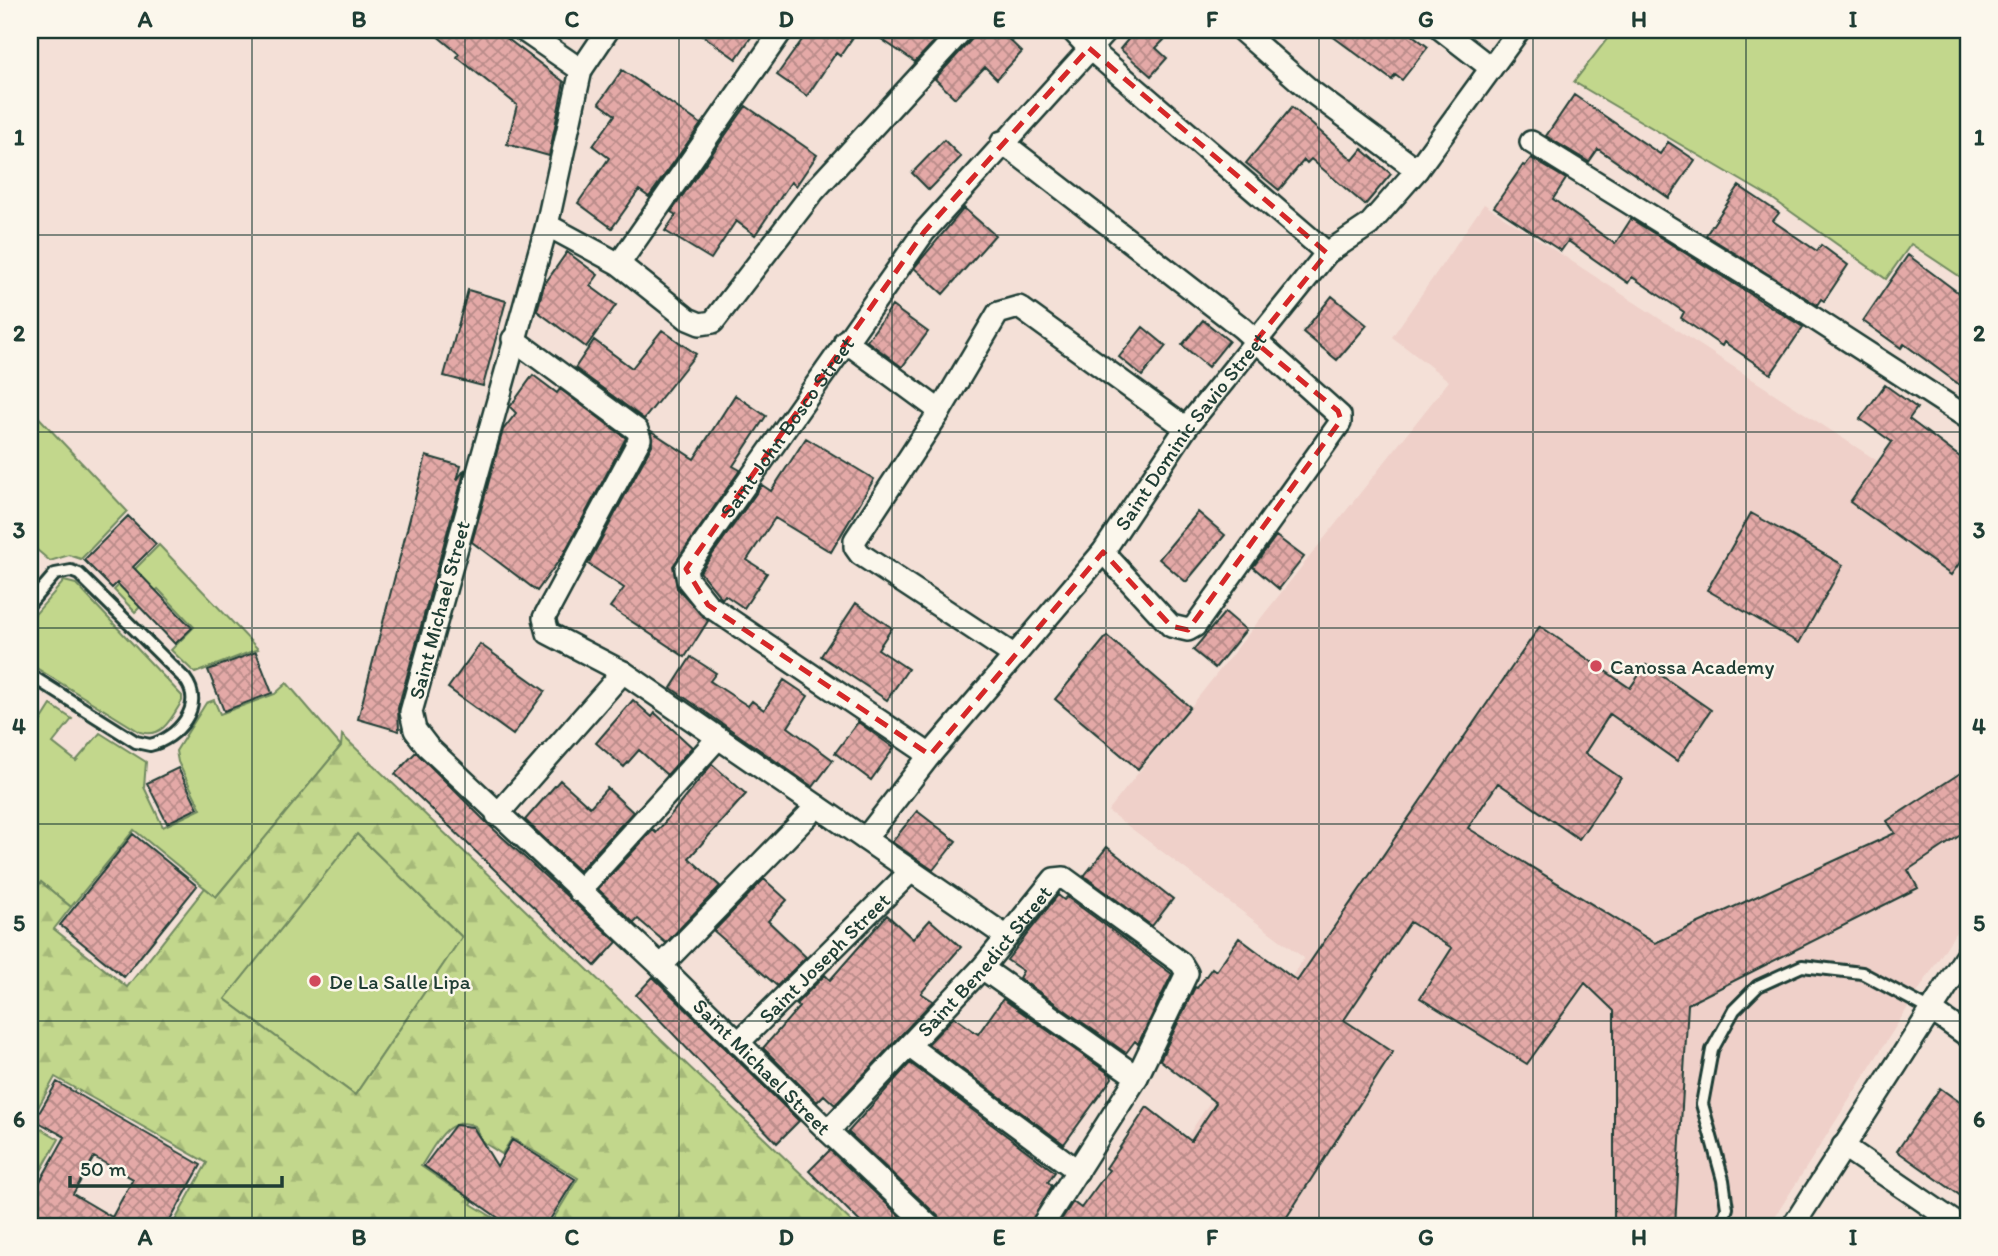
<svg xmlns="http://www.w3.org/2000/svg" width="1998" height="1256" font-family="Itim,sans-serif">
  <defs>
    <pattern id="forest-firs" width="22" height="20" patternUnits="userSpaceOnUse" patternTransform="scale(1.75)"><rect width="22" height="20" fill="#c2d78c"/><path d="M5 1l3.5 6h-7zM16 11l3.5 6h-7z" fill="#a6b979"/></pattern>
    <pattern id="building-cross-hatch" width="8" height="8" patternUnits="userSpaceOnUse" patternTransform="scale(1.75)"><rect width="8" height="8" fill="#e4a9a7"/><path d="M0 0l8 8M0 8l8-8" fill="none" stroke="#b88b89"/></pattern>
  </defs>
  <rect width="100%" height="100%" fill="#f4e0d7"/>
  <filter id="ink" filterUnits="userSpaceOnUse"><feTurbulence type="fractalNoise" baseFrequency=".0143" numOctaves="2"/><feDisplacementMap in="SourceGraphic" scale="14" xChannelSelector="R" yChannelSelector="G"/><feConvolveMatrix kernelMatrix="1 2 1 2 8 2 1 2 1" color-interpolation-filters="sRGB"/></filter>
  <g filter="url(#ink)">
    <!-- built -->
    <path fill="#efd0c9" d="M1484,204L1968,520V913L1769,1226H1129L1304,958L1108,811L1449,381L1392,337Z"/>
    <!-- green -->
    <path fill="#c2d78c" stroke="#708a60" stroke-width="2" d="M1614,30H1968V282L1911,244L1886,279L1773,199L1574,82Z
      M30,408L127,511L81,559L69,555L50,561L30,544Z
      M159,545L258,649L195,673L171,650L194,627L158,589L135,612L114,590Z
      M64,581L76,584L182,696V701C172,717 163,739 140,732L30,664V620Z
      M287,683L341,746L216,897L134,830L71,907L41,882L30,898V738L51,705L72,719L53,743L76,761L100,733L146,762L144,787L163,827L201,809L178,762L176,751L206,703L214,700L220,714L275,694Z
      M357,834L462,937L355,1095L225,999Z"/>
    <!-- forest -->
    <path fill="url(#forest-firs)" stroke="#708a60" stroke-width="2" fill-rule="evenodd" d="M342,735L856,1226H549L578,1178L512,1138L502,1154L483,1142L475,1126C448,1113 434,1147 421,1166L456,1190L470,1171L485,1180L471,1204L507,1226H172L207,1163L55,1077L30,1122L59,1139L30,1190V898L41,882L71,907L54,929L127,987L205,888L216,897L341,746ZM357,834L462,937L355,1095L225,999Z"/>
    <!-- building -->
    <path fill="url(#building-cross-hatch)" stroke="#1f3d34" stroke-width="2" fill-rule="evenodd" d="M430,30H496L564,82L549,156L507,144L517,105L457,57L459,54Z
      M695,30H756L736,59Z
      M803,30H858L840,56L836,53L807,96L777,75L807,33Z
      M868,30H938L942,33L915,62Z
      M975,30H999L1022,52L997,79L985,67L955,98L935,79L972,39Z
      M1136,30H1152L1164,40L1156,48L1167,58L1151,76L1120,49Z
      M1324,30H1406L1428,47L1402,80L1395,75L1392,80Z
      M622,70L701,124L649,197L639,190L612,228L578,203L609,158L593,146L615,115L599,103Z
      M1574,95L1660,154L1668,142L1695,160L1669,198L1598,149L1589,162L1546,136Z
      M746,106L817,155L796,186L791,182L755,235L736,221L711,259L665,231L676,215L671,212Z
      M1292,107L1353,160L1362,149L1391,174L1365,205L1311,159L1307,163L1304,160L1279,190L1246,163Z
      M944,140L961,157L929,190L912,173Z
      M1531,158L1566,179L1553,199L1615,244L1631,219L1803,327L1771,374L1724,342L1722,346L1681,318L1684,312L1632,277L1628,283L1568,241L1561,251L1494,207L1523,165L1525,166Z
      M1739,186L1779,213L1773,221L1817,251L1821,245L1848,265L1824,301L1821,299L1817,305L1706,235Z
      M964,208L995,235L943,294L914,268Z
      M567,252L598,275L590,286L616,305L586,347L537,311L544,285Z
      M1908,255L1968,300V391L1904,344L1901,348L1863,321Z
      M468,290L506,301L483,386L444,376Z
      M1332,296L1367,325L1337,360L1303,332Z
      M892,306L928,332L902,367L867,341Z
      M1203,320L1229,341L1208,367L1182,345Z
      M1143,327L1166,346L1142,376L1119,357Z
      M662,330L696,354L644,419L575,368L594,340L632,368Z
      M533,375L557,393L560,389L626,438L563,555L537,591L472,542L503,430L516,413L510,407Z
      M1885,385L1917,408L1909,419L1968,463V551L1951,575L1850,502L1892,442L1860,419Z
      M735,395L766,416L733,466L740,470L673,566L677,588L708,621L685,657L610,607L624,588L588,564L652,445L651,431L694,459Z
      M806,438L874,479L831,552L775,518L747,560L767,573L744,608L725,595L722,599L700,572L762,485L771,491Z
      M426,456L461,466L457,480L465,469L398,708L399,731L358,719Z
      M1198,512L1225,535L1186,582L1159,559Z
      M1751,513L1843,565L1799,643L1707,590Z
      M128,516L156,544L133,567L192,628L175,644L117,583L112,588L84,560Z
      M1276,536L1304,557L1279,589L1253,567Z
      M856,603L892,628L878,649L908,669L887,700L821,656Z
      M1225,612L1246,630L1215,668L1193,650Z
      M1540,626L1630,688L1646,665L1711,710L1677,761L1610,714L1585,753L1621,778L1579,839L1498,783L1468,828L1655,943L1895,833L1887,821L1968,768V830L1908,870L1918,888L1688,1004L1675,1226H1614V1011L1585,983L1527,1064L1420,998L1452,948L1410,922L1344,1020L1393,1052L1281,1226H1057L1073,1202L1081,1208L1109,1170L1106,1168L1147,1107L1191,1141L1216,1103L1160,1060L1195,987L1197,988L1212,968L1216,971L1239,938L1297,981Z
      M1107,636L1190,707L1138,769L1055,699Z
      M480,644L545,691L513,735L448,688Z
      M256,652L272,693L224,711L208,670Z
      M691,657L716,673L710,681L748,706L752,701L764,710L784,680L808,696L788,727L833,760L813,787L671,688Z
      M633,700L652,717L655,713L692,747L667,775L639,750L624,767L596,743Z
      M858,722L894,748L871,780L835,753Z
      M416,752L488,824L617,942L595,966L395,774Z
      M712,764L746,794L689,858L720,886L666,943L638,919L634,923L598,889L653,830L656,833Z
      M178,768L198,808L167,823L147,783Z
      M560,780L590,807L607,788L633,812L579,871L525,820Z
      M917,811L956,841L933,870L892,842Z
      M133,834L197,886L124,977L60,925Z
      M1107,847L1173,899L1152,926L1084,876Z
      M764,879L787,900L768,921L806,957L777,986L714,931Z
      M1058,895L1064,900L1067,897L1172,974L1138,1044L1135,1041L1126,1053L1019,978L1023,971L1007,960Z
      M887,915L913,939L930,920L961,947L921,993L933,1001L835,1105L824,1095L817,1102L763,1048L799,1007L796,1004L825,975L830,980Z
      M653,977L799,1121L777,1143L636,995Z
      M1003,999L1111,1075L1112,1078L1064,1144L928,1044L954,1017L978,1034Z
      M910,1063L1055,1172L1048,1182L1052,1186L1029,1226H942L938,1216L848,1132Z
      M57,1082L201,1165L167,1226H30V1199L65,1137L35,1120ZM94,1157L133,1179L112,1217L73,1194Z
      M1940,1088L1968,1108V1201L1897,1151Z
      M455,1125L473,1127L497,1166L512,1140L575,1179L546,1226H510L424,1166Z
      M830,1150L910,1226H864L809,1171Z"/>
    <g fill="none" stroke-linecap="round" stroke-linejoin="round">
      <!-- service casing -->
      <g stroke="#1f3d34" stroke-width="16">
        <path id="service" d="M30,603L55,574L71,571L79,574L185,679C206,706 177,739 150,745L136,742L30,675
          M1721,1226L1727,1208L1723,1180L1702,1104L1712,1050L1734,1010L1758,986L1802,966L1862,973L1931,1010"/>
      </g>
      <!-- minor casing -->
      <g stroke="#1f3d34" stroke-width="26">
        <g id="minor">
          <path id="s1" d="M523,30L581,70L547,225L411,712L415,730L428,747L661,966L828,1131L929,1226"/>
          <path d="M1072,30L1089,48L1327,253"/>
          <path d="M1241,30L1312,92L1417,170"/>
          <path d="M1442,30L1491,68"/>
          <path d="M581,70L608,30"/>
          <path d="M1002,142L1242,328L1340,416V423L1195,626L1188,630L1171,626L1103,552"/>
          <path d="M1531,142L1775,293L1968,418"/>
          <path d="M547,225L619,264L688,319L700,324L713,322L813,192L962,30"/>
          <path d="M619,264L782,30"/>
          <path d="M513,339L637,430L640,439L544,618L548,633L623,672L1007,937"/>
          <path d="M845,341L940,411"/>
          <path d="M1015,656L860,554L855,547V540L940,411L998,313L1019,307L1186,428"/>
          <path id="s2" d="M930,755L708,605L688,580L686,569L924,232L1107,30"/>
          <path d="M497,815L623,672"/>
          <path id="s3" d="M865,839L930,755L1103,552L1186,428L1327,253L1369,225L1417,170L1519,30"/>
          <path d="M579,891L718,738"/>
          <path d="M661,966L817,806"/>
          <path d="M982,968L1137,1077"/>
          <path d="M1931,1010L1968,1036"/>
          <path id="s4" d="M738,1043L911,871"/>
          <path d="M909,1046L1078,1171"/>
          <path id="s5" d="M828,1131L982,968L1054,879L1064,878L1181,963L1187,973L1137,1077L1042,1226"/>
          <path d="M1843,1146L1960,1226"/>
          <path d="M1793,1226L1968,953"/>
        </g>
      </g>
      <!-- service -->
      <use href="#service" stroke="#fbf7ec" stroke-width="10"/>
      <!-- minor -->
      <use href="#minor" stroke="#fbf7ec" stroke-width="21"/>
    </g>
  </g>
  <!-- marked area -->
  <path fill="none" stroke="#d62828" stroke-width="5" stroke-dasharray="14 9" stroke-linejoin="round" d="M1089,48L1327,253L1255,342L1338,411L1341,420L1188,630L1171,626L1103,552L930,755L708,605L686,569L924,232Z"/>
  <!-- grid -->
  <path fill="none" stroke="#1f3d34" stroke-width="2" stroke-opacity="0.55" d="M252,30V1226M465,30V1226M679,30V1226M892,30V1226M1106,30V1226M1319,30V1226M1533,30V1226M1746,30V1226M30,235H1968M30,432H1968M30,628H1968M30,824H1968M30,1021H1968"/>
  <!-- markers -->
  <g fill="#d1495b" stroke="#fbf7ec" stroke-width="2.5">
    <circle cx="1596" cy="666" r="7"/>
    <circle cx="315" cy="981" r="7"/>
  </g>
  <g text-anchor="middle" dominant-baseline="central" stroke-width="5" stroke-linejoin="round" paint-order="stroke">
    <!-- street labels -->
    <g font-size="21" fill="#1f3d34" stroke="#fbf7ec">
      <text stroke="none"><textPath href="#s2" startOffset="485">Saint John Bosco Street</textPath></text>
      <text stroke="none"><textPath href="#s3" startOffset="522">Saint Dominic Savio Street</textPath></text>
      <text transform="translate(439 610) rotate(-75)">Saint Michael Street</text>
      <text stroke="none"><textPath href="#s4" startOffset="121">Saint Joseph Street</textPath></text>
      <text stroke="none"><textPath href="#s5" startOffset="231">Saint Benedict Street</textPath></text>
      <text stroke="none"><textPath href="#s1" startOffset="1237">Saint Michael Street</textPath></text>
    </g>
    <!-- poi labels -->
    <g font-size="21" fill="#1f3d34" stroke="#fbf7ec" text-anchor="start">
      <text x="1610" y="666">Canossa Academy</text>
      <text x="329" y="981">De La Salle Lipa</text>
    </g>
  </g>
  <!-- margin -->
  <rect width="1998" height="1256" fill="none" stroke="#fbf7ec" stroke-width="77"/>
  <!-- scale -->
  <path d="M70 1176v10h212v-10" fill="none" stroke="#1f3d34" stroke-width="3.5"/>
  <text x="80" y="1176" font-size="21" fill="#1f3d34" stroke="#fbf7ec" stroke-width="5" paint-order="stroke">50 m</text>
  <rect x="38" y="38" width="1922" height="1180" fill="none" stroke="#1f3d34" stroke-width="2.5"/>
  <g font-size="23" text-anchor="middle" font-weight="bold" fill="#1f3d34">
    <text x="145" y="27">A</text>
    <text x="359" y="27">B</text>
    <text x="572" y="27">C</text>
    <text x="786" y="27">D</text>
    <text x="999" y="27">E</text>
    <text x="1212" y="27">F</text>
    <text x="1426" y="27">G</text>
    <text x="1639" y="27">H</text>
    <text x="1853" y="27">I</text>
    <text x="19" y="145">1</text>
    <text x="1979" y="145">1</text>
    <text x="19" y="341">2</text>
    <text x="1979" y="341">2</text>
    <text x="19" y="538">3</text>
    <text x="1979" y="538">3</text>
    <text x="19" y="734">4</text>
    <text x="1979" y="734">4</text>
    <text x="19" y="931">5</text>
    <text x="1979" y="931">5</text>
    <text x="19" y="1127">6</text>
    <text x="1979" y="1127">6</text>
    <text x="145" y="1245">A</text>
    <text x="359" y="1245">B</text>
    <text x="572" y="1245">C</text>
    <text x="786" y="1245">D</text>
    <text x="999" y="1245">E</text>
    <text x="1212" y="1245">F</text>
    <text x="1426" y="1245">G</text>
    <text x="1639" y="1245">H</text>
    <text x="1853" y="1245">I</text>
  </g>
</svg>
